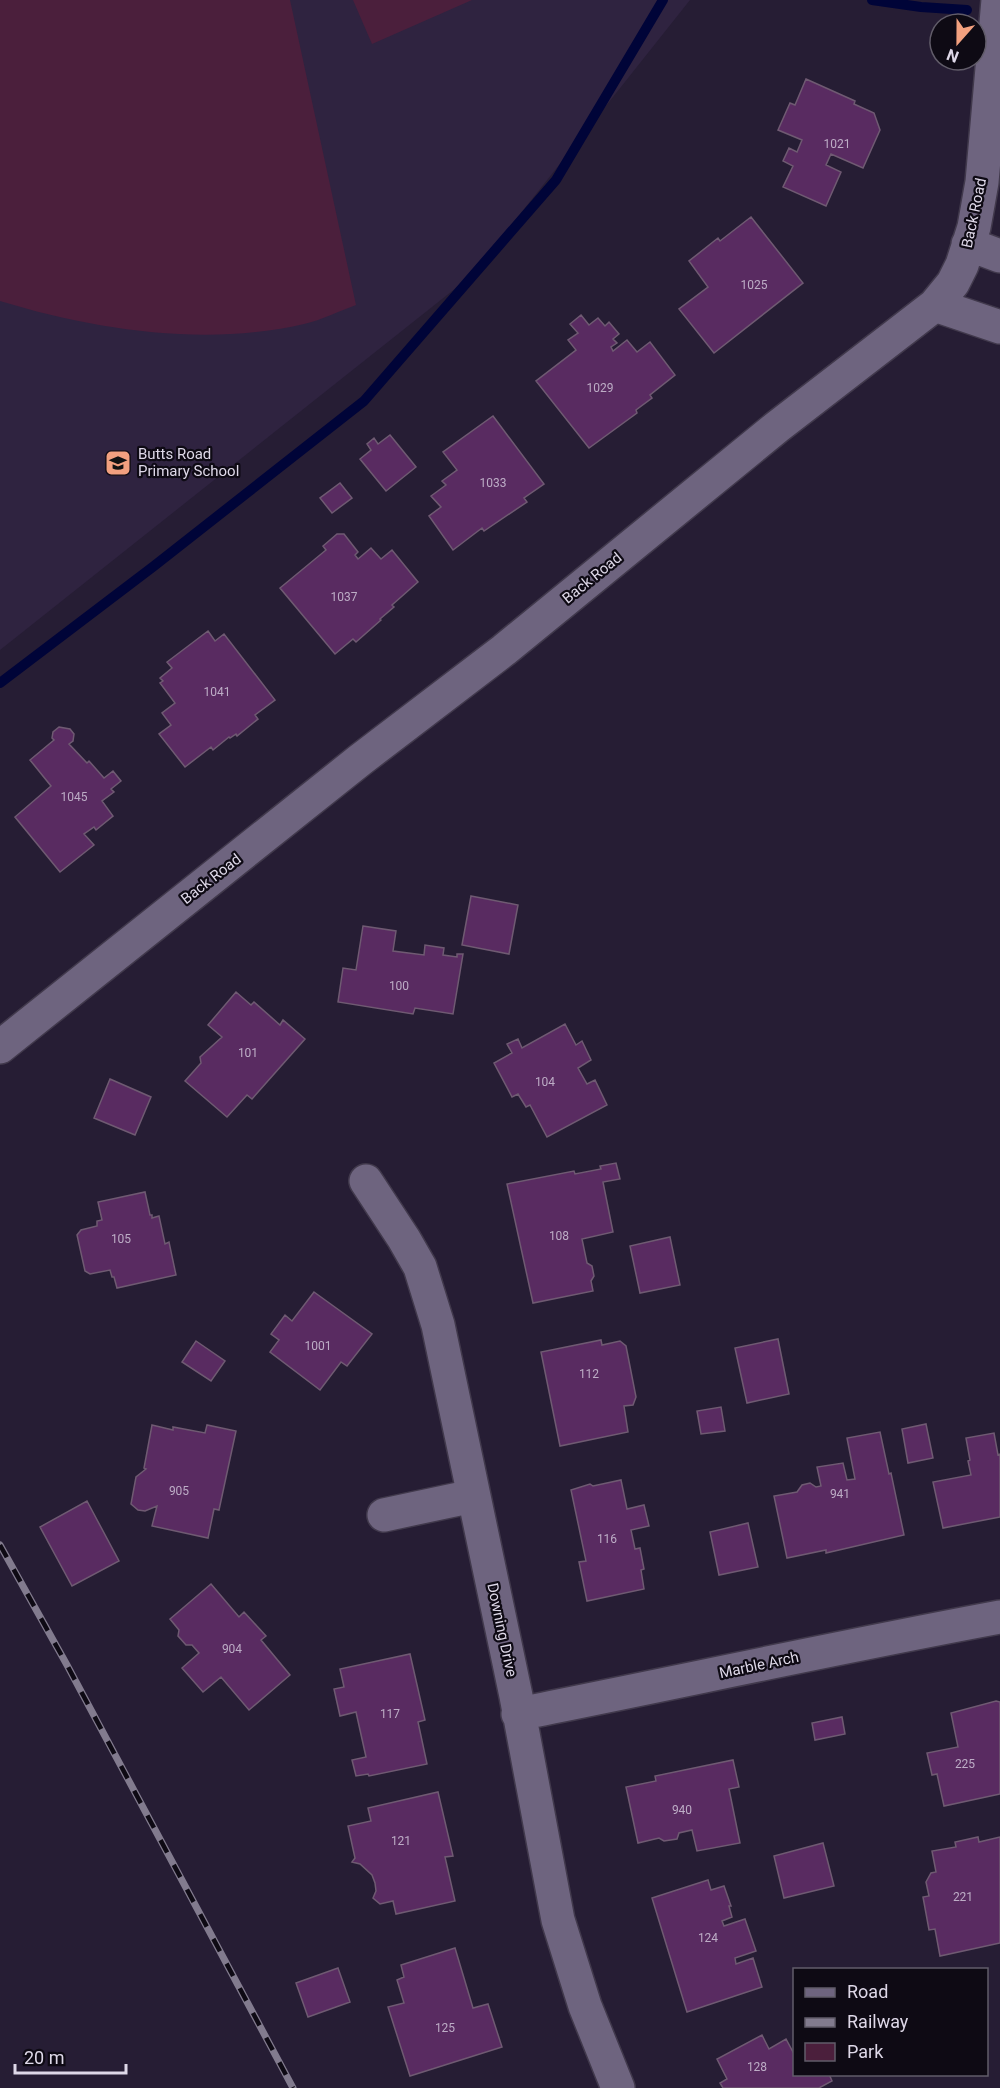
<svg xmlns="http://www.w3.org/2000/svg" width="1000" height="2088" font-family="Roboto,sans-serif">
  <rect width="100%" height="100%" fill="#261d34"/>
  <!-- built -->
  <path fill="#2f2340" d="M0,0H690L471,276L0,650Z"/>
  <!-- green -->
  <path fill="#4b1f3c" d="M0,0H290L356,305C339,311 322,320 304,324C206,347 95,330 0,301Z
    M353,0H472L372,44Z"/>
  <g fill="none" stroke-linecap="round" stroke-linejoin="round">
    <!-- stream -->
    <path stroke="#000438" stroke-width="10" d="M872,0L921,7L967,10
      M0,683L154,566L364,401L556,180L663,0"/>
  </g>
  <!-- building -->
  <path fill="#592b61" stroke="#6f5a72" stroke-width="1.5" d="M806,79L855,101L854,104L874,113L880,130L863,168L831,154L826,165L841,172L826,206L783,187L793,166L783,161L789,148L797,152L802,140L778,130L790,103L795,105Z
    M751,217L803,283L714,353L679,309L708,287L689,261L718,238L720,241Z
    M581,315L589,325L598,318L605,326L609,322L619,334L613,339L617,343L611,347L613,351L627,340L637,352L650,342L675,375L650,395L652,398L636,410L637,413L589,448L536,381L576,350L568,340L578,333L570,324Z
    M493,416L544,484L524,498L527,502L484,531L482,528L453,550L429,516L441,507L431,496L446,485L442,481L457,470L443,452Z
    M390,435L416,467L386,491L360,459L371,450L367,444L374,438L378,444Z
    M340,483L352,498L332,513L320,498Z
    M337,534H344L358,552L355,555L358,559L371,548L381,559L392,550L418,582L392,605L394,607L380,619L381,620L356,642L353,639L335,654L280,588L326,550L323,546Z
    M208,631L215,641L224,634L275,700L255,715L258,719L237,736L236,734L230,738L229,737L213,750L211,747L185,767L159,734L171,725L162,713L175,703L160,683L163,681L160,678L172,668L167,662Z
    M59,727L70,729L74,734L73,741L69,744L87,763L89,761L104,778L113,771L121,781L111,789L114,792L102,801L113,816L96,830L94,827L84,834L94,845L60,872L15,817L51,786L30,760L54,740L52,738L53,732Z
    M471,896L518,905L509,954L462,945Z
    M363,926L396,931L393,951L424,955L425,945L444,948L443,955L457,957V954H463L453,1014L415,1008L413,1014L338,1002L343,968L356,970Z
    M236,992L251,1005L254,1002L280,1025L283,1020L305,1039L252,1099L247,1095L227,1117L185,1081L201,1063L200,1057L222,1037L208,1025Z
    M565,1024L576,1045L582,1041L591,1060L578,1068L587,1084L595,1080L607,1105L547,1137L530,1105L526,1107L518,1094L512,1097L494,1063L512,1053L507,1044L518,1039L522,1048Z
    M110,1079L151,1097L135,1135L94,1118Z
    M616,1163L620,1179L603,1182L613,1232L582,1239L587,1263L592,1266L594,1276L591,1281L593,1291L533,1303L507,1184L574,1171L575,1174L601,1169L600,1166Z
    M145,1192L150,1215H152V1218L159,1216L165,1244L169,1242L176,1275L117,1288L114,1277H112L110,1270L90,1274L85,1271L77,1235L81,1230L97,1226V1221L102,1220L98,1202Z
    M670,1237L680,1285L640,1293L630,1246Z
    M314,1292L372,1334L347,1366L341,1362L320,1390L270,1352L279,1340L271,1334L285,1315L292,1321Z
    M778,1339L789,1394L747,1403L735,1348Z
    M601,1340L602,1345L620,1341L626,1346L636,1397L633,1405L624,1406L628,1432L560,1446L541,1352Z
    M196,1341L225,1361L211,1381L182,1362Z
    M721,1407L725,1431L701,1434L697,1411Z
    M926,1424L933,1458L908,1463L902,1429Z
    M152,1425L173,1430V1427L205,1433L207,1425L236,1431L219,1510L214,1509L208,1538L152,1526L157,1506L145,1511L138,1510L131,1504L136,1477L146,1469L144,1468Z
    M880,1432L889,1474L891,1473L904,1535L826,1553V1550L787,1558L774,1496L797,1492L802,1485L810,1483L816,1487L821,1486L817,1467L843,1463L847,1480L855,1479L847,1438Z
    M994,1433L998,1455L1000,1454V1517L943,1528L933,1482L971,1475L968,1461L970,1460L966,1438Z
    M621,1480L627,1509L644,1505L649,1526L631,1530L635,1549L640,1548L644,1569L641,1570L644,1589L587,1601L579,1562L586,1561L571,1490L590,1484L593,1486Z
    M87,1501L119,1561L72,1586L40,1527Z
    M748,1523L758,1567L719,1575L710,1532Z
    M211,1584L239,1617L244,1612L266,1636L261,1640L290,1675L249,1710L221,1677L203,1692L182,1668L199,1653L192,1645H186L178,1636L179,1630L170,1619Z
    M410,1654L425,1720L418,1722L427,1764L369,1776L368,1774L356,1776L352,1760L366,1757L356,1712L340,1716L334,1689L344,1687L340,1669Z
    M996,1701L1000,1702V1794L944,1806L937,1774L932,1775L927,1753L958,1747L951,1713Z
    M842,1717L845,1734L815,1740L812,1723Z
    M733,1760L739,1787L729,1789L740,1843L697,1851L692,1830L679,1833L677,1839L664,1841L659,1838L638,1843L626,1787L656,1781L655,1776Z
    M438,1792L453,1856L445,1857L455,1901L396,1914L393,1901L380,1904L373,1898L376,1891L375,1883L372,1875L360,1864L352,1862L355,1858L348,1826L371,1821L368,1808Z
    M978,1837L979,1842L1000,1837V1943L940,1956L935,1929L929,1930L923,1897L929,1896L926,1882L931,1873L936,1872L932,1851L956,1847L955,1842Z
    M823,1843L834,1886L784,1898L774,1856Z
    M708,1880L711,1890L724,1886L731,1906H729L732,1917L722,1921L724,1926L745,1919L756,1951L735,1958L736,1964L753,1958L762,1987L687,2012L652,1898Z
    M455,1948L473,2008L488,2004L502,2047L410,2076L388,2007L404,2003L397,1980L404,1977L401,1965Z
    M338,1968L350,2002L308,2017L296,1983Z
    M762,2035L769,2049L786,2039L794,2054V2074H829L832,2081L819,2088H723L720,2083L727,2079L717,2059Z"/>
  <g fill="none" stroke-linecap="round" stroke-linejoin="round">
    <!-- minor casing -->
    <g stroke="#41394c" stroke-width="36">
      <path id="minor" d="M968,244L1000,256
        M935,305L1000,327
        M0,1047L360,760L504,650L777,427L935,305L953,283L962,265L974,227L982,182L998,0
        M366,1181L404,1239L420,1267L438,1325L516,1696L558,1920L585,2006L618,2088
        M384,1515L473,1496
        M518,1714C679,1682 839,1647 1000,1617"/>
    </g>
    <!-- minor -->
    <use href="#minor" stroke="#6e647f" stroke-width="33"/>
    <!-- rail casing -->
    <g stroke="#827b8e" stroke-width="7">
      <path id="rail" d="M0,1545L67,1665L293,2088"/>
    </g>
    <!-- rail -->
    <use href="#rail" stroke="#0e0a14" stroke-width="4.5" stroke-dasharray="14" stroke-linecap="butt"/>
  </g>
  <!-- icons -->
  <defs>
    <g id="school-square" transform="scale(1.35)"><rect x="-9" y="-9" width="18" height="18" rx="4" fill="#f2a07f" stroke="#0e0a14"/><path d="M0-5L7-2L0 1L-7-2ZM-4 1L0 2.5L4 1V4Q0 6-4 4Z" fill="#111"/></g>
  </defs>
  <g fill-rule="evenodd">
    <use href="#school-square" x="118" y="463"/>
  </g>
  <g text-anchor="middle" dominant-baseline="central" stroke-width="4.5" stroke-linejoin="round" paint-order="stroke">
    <!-- number labels -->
    <g font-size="12" fill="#bdadc6">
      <text x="837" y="144">1021</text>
      <text x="754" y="285">1025</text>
      <text x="600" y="388">1029</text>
      <text x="493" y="483">1033</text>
      <text x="344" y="597">1037</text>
      <text x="217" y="692">1041</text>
      <text x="74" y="797">1045</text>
      <text x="399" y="986">100</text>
      <text x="248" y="1053">101</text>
      <text x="545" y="1082">104</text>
      <text x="559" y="1236">108</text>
      <text x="121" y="1239">105</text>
      <text x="318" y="1346">1001</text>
      <text x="589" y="1374">112</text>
      <text x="179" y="1491">905</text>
      <text x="840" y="1494">941</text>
      <text x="607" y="1539">116</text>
      <text x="232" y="1649">904</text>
      <text x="390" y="1714">117</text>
      <text x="965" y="1764">225</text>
      <text x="682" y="1810">940</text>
      <text x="401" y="1841">121</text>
      <text x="963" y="1897">221</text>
      <text x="708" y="1938">124</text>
      <text x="445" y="2028">125</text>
      <text x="757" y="2067">128</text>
    </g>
    <!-- street labels -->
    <g font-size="15" fill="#ded8e8" stroke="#0e0a14">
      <text transform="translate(974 213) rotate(-78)">Back Road</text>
      <text transform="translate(592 578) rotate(-39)">Back Road</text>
      <text transform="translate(211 879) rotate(-38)">Back Road</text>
      <text transform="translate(502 1630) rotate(78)">Downing Drive</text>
      <text transform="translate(759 1665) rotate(-12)">Marble Arch</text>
    </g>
    <!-- poi labels -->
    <g font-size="15" fill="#ded8e8" stroke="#0e0a14" text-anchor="start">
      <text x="138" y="454">Butts Road<tspan x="138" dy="17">Primary School</tspan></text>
    </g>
  </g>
  <!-- legend -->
  <rect x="793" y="1968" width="195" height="108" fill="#0e0a14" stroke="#615c69" stroke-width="1.5"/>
  <rect x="805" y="1988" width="30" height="9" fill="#6e647f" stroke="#615c69" stroke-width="1.5"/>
  <text x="847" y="1998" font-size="18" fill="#ded8e8">Road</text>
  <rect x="805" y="2018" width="30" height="9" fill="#827b8e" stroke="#615c69" stroke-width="1.5"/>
  <text x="847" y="2028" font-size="18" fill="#ded8e8">Railway</text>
  <rect x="805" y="2043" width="30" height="18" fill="#4b1f3c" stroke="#615c69" stroke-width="1.5"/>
  <text x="847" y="2058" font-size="18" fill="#ded8e8">Park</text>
  <!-- north arrow -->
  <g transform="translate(958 42) rotate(201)"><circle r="28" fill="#0e0a14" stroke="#615c69" stroke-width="1.5"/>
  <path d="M0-4.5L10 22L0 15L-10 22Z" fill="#f2a07f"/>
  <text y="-9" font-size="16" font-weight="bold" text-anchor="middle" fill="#ded8e8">N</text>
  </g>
  <!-- scale -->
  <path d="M15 2064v9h111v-9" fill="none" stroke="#ded8e8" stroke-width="3"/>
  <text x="24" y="2064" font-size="18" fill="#ded8e8" stroke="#0e0a14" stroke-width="4.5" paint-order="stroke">20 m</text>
</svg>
